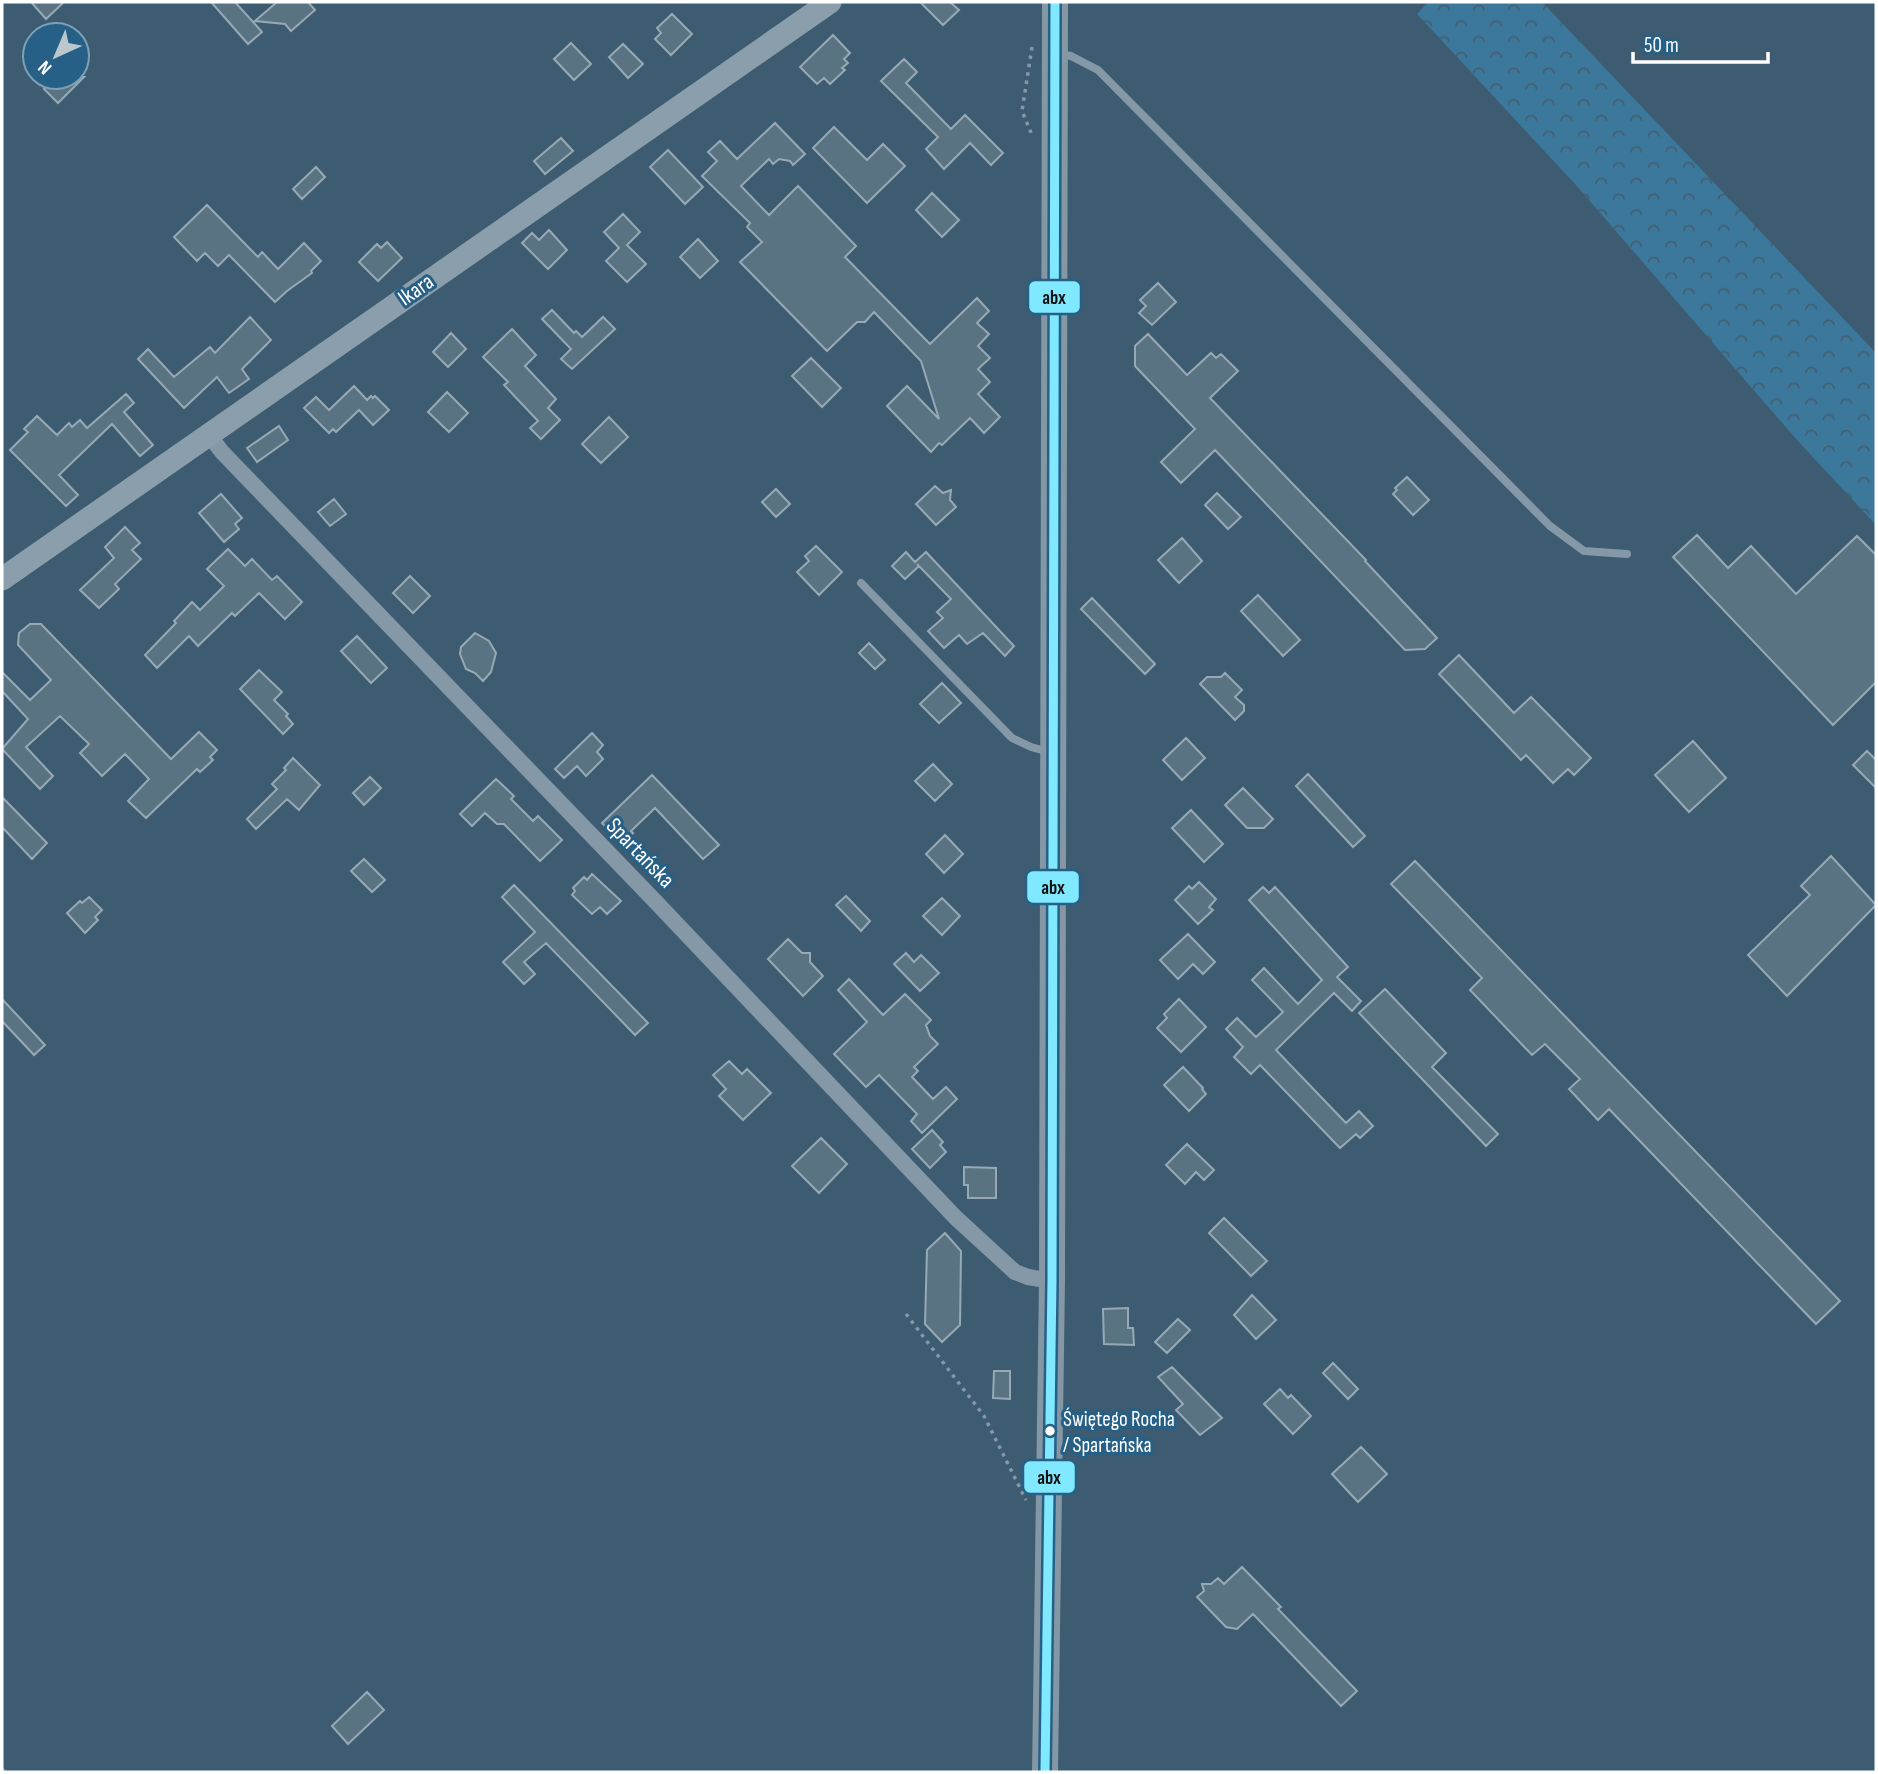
<svg xmlns="http://www.w3.org/2000/svg" width="1878" height="1774" font-family="'Sofia Sans Condensed',sans-serif">
  <defs>
    <pattern id="forest-crowns" width="20" height="18" patternUnits="userSpaceOnUse" patternTransform="scale(1.75)"><rect width="20" height="18" fill="#3c779c"/><path d="M2 6a3 3 0 1 1 6 0M12 15a3 3 0 1 1 6 0" fill="none" stroke="#455f70"/></pattern>
  </defs>
  <rect width="100%" height="100%" fill="#3d5c71"/>
  <!-- forest -->
  <path fill="url(#forest-crowns)" d="M1428,2H1542L1876,353V525L1797,440L1575,184L1417,14Z"/>
  <!-- building -->
  <path fill="#5a7383" stroke="#97a9b5" stroke-width="2" d="M31,2H64L46,19Z
    M211,2H235L262,32L248,44Z
    M277,2H308L315,10L291,31L285,24L255,21Z
    M920,2H950L959,10L943,25Z
    M672,14L692,34L671,55L655,39L661,33L657,28Z
    M833,35L850,53L844,59L848,63L842,68L845,70L830,84L824,78L817,84L800,67Z
    M571,43L591,64L574,80L554,59Z
    M623,44L643,64L628,78L609,57Z
    M904,59L917,72L906,83L951,129L965,115L1003,153L991,165L970,143L944,169L926,149L938,137L881,81Z
    M56,77H84L58,103L44,89Z
    M775,123L805,154L793,165L790,161L779,159L773,164L769,159L741,186L769,215L798,186L856,246L845,257L930,344L977,298L989,311L977,323L989,334L978,346L990,358L978,369L990,382L978,394L1000,417L984,433L970,418L942,445L939,443L931,452L887,406L907,386L939,419L921,361L874,312L865,322H857L827,351L740,262L762,242L747,227L750,223L702,176L717,161L708,152L720,141L737,159Z
    M834,127L867,160L883,144L905,166L867,203L813,148Z
    M561,138L573,151L545,174L534,161Z
    M668,150L703,187L685,204L650,167Z
    M316,167L325,177L302,199L293,189Z
    M932,193L959,220L942,237L916,210Z
    M207,205L258,257L262,252L278,269L304,243L321,261L311,271L312,273L287,291L275,302L229,255L218,266L205,253L197,261L174,237Z
    M623,214L640,232L627,245L646,264L627,282L606,261L619,248L604,232Z
    M549,230L567,250L548,269L522,243L532,233L539,240Z
    M698,239L718,261L700,278L680,257Z
    M387,242L402,258L378,281L359,262L377,244L381,248Z
    M1158,283L1176,302L1152,325L1139,313L1146,306L1140,300Z
    M552,310L574,333L576,331L582,337L603,317L615,329L572,369L561,359L571,349L542,319Z
    M250,317L271,340L242,369L249,379L229,393L217,377L184,408L138,359L148,349L174,377L210,347L215,353Z
    M512,329L536,355L525,366L556,399L548,408L560,420L541,439L530,428L538,421L504,385L508,382L483,357Z
    M451,333L466,349L448,367L433,352Z
    M1148,334L1187,375L1211,353L1216,358L1221,354L1238,371L1210,398L1366,560L1365,561L1437,638L1425,649L1405,650L1215,450L1181,483L1161,462L1195,429L1135,366V346Z
    M811,358L841,388L822,407L792,376Z
    M354,386L367,400L371,396L373,398L375,396L389,410L373,425L359,410L336,432L333,429L329,433L304,408L316,397L329,410Z
    M447,392L468,413L449,432L428,412Z
    M126,394L134,403L124,412L153,445L140,456L112,424L59,475L78,495L66,506L10,450L28,432L24,429L37,416L57,435L69,423L72,427L80,420L87,428Z
    M609,417L628,437L601,463L582,444Z
    M279,426L288,440L257,462L247,448Z
    M1407,477L1429,500L1413,515L1393,494L1397,490L1395,488Z
    M935,486L943,493L951,490L950,500L956,507L936,525L916,504Z
    M776,489L790,504L776,517L762,502Z
    M1217,493L1241,517L1228,529L1205,505Z
    M221,494L242,518L235,524L239,529L224,542L199,513Z
    M334,499L346,514L330,526L318,512Z
    M125,527L140,543L132,550L141,559L115,584L119,589L99,608L80,590L114,558L105,547Z
    M1697,535L1728,568L1751,546L1796,594L1857,536L1876,555V682L1833,725L1673,557Z
    M1182,538L1202,561L1179,583L1158,560Z
    M816,546L842,572L819,595L797,572L809,561L805,556Z
    M228,549L245,566L252,559L272,580L277,576L302,602L285,619L259,593L235,616L232,613L198,646L189,636L157,668L145,655L176,623L174,621L192,602L200,610L224,586L207,569Z
    M906,552L915,562L926,552L1014,646L1005,656L983,633L967,644L959,635L944,648L928,631L943,618L937,612L951,599L917,564L919,566L905,579L892,566Z
    M410,576L430,596L413,613L393,593Z
    M1258,595L1300,640L1283,656L1241,611Z
    M1092,598L1155,664L1145,674L1081,609Z
    M30,624H41L171,759L199,732L217,750L210,757L213,760L200,772L197,769L146,818L128,801L149,779L125,754L102,776L80,753L89,744L60,716L26,747L53,776L40,789L2,749L28,719L2,691V672L30,700L51,680L18,645L19,633Z
    M475,633L489,641L496,653L491,672L483,681L475,673L466,669L460,654L461,647Z
    M357,636L387,668L371,683L341,651Z
    M869,643L885,660L875,669L859,653Z
    M1459,655L1514,713L1531,697L1591,758L1574,775L1568,769L1553,783L1526,755L1521,760L1439,674Z
    M259,670L282,692L274,700L288,714L286,716L293,724L283,734L240,689Z
    M1225,673L1242,690L1235,697L1244,705V711L1235,720L1200,684L1207,677H1221Z
    M942,683L961,703L939,723L920,704Z
    M592,733L603,745L597,752L603,759L586,776L577,766L564,778L555,769Z
    M1186,738L1205,758L1182,780L1163,760Z
    M1693,741L1726,778L1689,812L1655,775Z
    M1867,751L1876,760V788L1853,765Z
    M293,758L320,785L299,810L287,799L256,829L247,819L277,789L272,784L286,770L284,768Z
    M933,764L952,784L935,801L915,781Z
    M1308,774L1365,836L1353,847L1296,786Z
    M652,775L719,845L703,859L655,808L631,831L633,833L622,844L602,823Z
    M370,777L381,788L364,805L353,793Z
    M496,779L514,796L511,799L533,821L538,816L562,840L540,861L504,824H497L485,813L472,826L460,814Z
    M1243,788L1273,819L1264,828H1247L1225,805Z
    M2,797L47,843L32,859L2,827Z
    M1191,810L1223,844L1204,862L1172,828Z
    M945,835L963,854L944,873L926,854Z
    M1831,856L1876,905L1787,996L1748,955L1810,895L1801,886Z
    M364,859L385,880L372,892L351,871Z
    M1415,861L1840,1301L1816,1324L1609,1109L1598,1120L1569,1089L1580,1079L1545,1044L1532,1055L1470,990L1482,978L1391,884Z
    M592,874L621,901L607,914L600,907L592,914L572,895L575,891L573,888L584,877L587,880Z
    M1199,882L1216,899L1209,907L1213,910L1198,924L1175,900L1189,886L1192,889Z
    M514,885L648,1023L635,1035L546,943L524,962L535,974L524,984L503,962L535,932L502,897Z
    M1263,887L1269,893L1275,887L1348,967L1337,977L1361,1001L1352,1011L1334,993L1276,1050L1346,1123L1359,1111L1373,1126L1360,1138L1356,1134L1340,1148L1260,1065L1251,1074L1234,1057L1243,1047L1226,1029L1237,1018L1256,1037L1283,1012L1252,980L1264,968L1298,1004L1322,980L1249,900Z
    M846,896L870,921L861,931L836,905Z
    M89,897L102,910L95,917L98,920L85,933L67,913L80,901L82,903Z
    M942,898L960,916L942,935L923,916Z
    M1188,934L1215,962L1203,974L1193,964L1178,979L1160,960Z
    M788,939L802,953H810V962L823,976L803,996L768,959Z
    M906,953L914,962L921,955L939,973L920,991L894,964Z
    M849,979L883,1015L905,994L931,1020L926,1025L930,1036L938,1044L914,1067L918,1071L912,1077L933,1099L946,1087L957,1099L922,1133L911,1121L917,1114L879,1075L866,1087L834,1054L867,1022L838,990Z
    M1385,989L1446,1053L1432,1067L1498,1134L1486,1146L1359,1013Z
    M2,999L45,1045L34,1055L2,1021Z
    M1179,999L1206,1027L1181,1052L1157,1028L1167,1018L1164,1014Z
    M729,1061L742,1074L747,1069L771,1093L743,1120L719,1096L726,1089L713,1075Z
    M1183,1067L1203,1088L1202,1089L1206,1094L1189,1111L1164,1085Z
    M932,1130L943,1142L940,1145L946,1152L930,1168L912,1149Z
    M821,1138L847,1164L819,1193L792,1166Z
    M1187,1144L1214,1170L1204,1180L1196,1172L1185,1184L1166,1165Z
    M964,1167L996,1168V1198H968V1185H964Z
    M1224,1218L1267,1261L1251,1276L1209,1233Z
    M945,1233L961,1251L960,1325L942,1342L925,1324L927,1250Z
    M1252,1295L1276,1320L1256,1339L1234,1315Z
    M1128,1308V1328H1133L1134,1345L1104,1344L1103,1309Z
    M1178,1319L1190,1330L1167,1353L1155,1342Z
    M1333,1363L1358,1389L1348,1399L1323,1373Z
    M1172,1367L1222,1418L1200,1435L1176,1410L1183,1404L1158,1377Z
    M994,1371H1010V1399L993,1398Z
    M1280,1389L1288,1398L1291,1395L1311,1416L1293,1434L1264,1404Z
    M1361,1447L1387,1474L1358,1502L1332,1474Z
    M1242,1567L1281,1607L1278,1609L1357,1691L1341,1706L1253,1614L1237,1629L1226,1627L1197,1597L1204,1591L1202,1584H1211L1218,1578L1224,1584Z
    M367,1692L384,1710L348,1744L332,1726Z"/>
  <g fill="none" stroke-linecap="round" stroke-linejoin="round">
    <!-- path -->
    <path stroke="#8498a7" stroke-width="3.5" stroke-dasharray="3.5 5" stroke-linecap="butt" d="M1032,47L1022,111L1032,135
      M906,1314L984,1416L1026,1500
      M2,1769L5,1772"/>
    <!-- lane -->
    <path stroke="#8498a7" stroke-width="8" d="M1058,54L1071,56L1098,70L1550,526L1584,551L1627,554
      M861,583L1012,738L1031,747L1049,752"/>
    <!-- street -->
    <path stroke="#8498a7" stroke-width="16" d="M209,435L222,452L654,900L956,1218L1015,1272L1028,1277L1052,1281"/>
    <!-- secondary -->
    <path stroke="#8b9eab" stroke-width="23" d="M2,579L830,2"/>
    <!-- primary -->
    <path stroke="#8397a4" stroke-width="26" d="M1045,1772L1052,1281L1055,2"/>
    <!-- bus-1 casing -->
    <g stroke="#276087" stroke-width="14">
      <path id="bus-1" d="M1045,1772L1052,1281L1055,2"/>
    </g>
    <!-- bus-1 -->
    <use href="#bus-1" stroke="#80e8ff" stroke-width="9"/>
  </g>
  <!-- markers -->
  <circle fill="#fff" stroke="#276087" stroke-width="2.5" cx="1050" cy="1431" r="6"/>
  <g text-anchor="middle" dominant-baseline="central" stroke-width="6" stroke-linejoin="round" paint-order="stroke">
    <!-- bus labels -->
    <g font-size="21" fill="#fff" stroke="#276087" text-anchor="start">
      <text x="1063" y="1419">Świętego Rocha<tspan x="1063" dy="26">/ Spartańska</tspan></text>
    </g>
    <!-- street labels -->
    <g font-size="23" fill="#fff" stroke="#276087">
      <text transform="translate(416 290) rotate(-35)">Ikara</text>
      <text transform="translate(640 853) rotate(46)">Spartańska</text>
    </g>
  </g>
  <g stroke="#276087" stroke-width="2.5">
    <rect x="1028" y="280" width="53" height="34" rx="7" fill="#80e8ff"/>
    <rect x="1026" y="870" width="54" height="34" rx="7" fill="#80e8ff"/>
    <rect x="1023" y="1460" width="53" height="34" rx="7" fill="#80e8ff"/>
  </g>
  <g font-size="19" text-anchor="middle" font-weight="bold" fill="#111">
    <text x="1054" y="304">abx</text>
    <text x="1053" y="894">abx</text>
    <text x="1049" y="1484">abx</text>
  </g>
  <!-- border -->
  <rect width="1878" height="1774" fill="none" stroke="#ffffff" stroke-width="7"/>
  <!-- north arrow -->
  <g transform="translate(56 56) rotate(224)"><circle r="33" fill="#276087" stroke="#7da0b7" stroke-width="2"/>
  <path d="M0-5L12 26L0 18L-12 26Z" fill="#bbc6cd"/>
  <text y="-10" font-size="19" font-weight="bold" text-anchor="middle" fill="#ffffff">N</text>
  </g>
  <!-- scale -->
  <path d="M1633 52v10h135v-10" fill="none" stroke="#ffffff" stroke-width="3.5"/>
  <text x="1644" y="52" font-size="21" fill="#ffffff" stroke="#276087" stroke-width="5" paint-order="stroke">50 m</text>
</svg>
